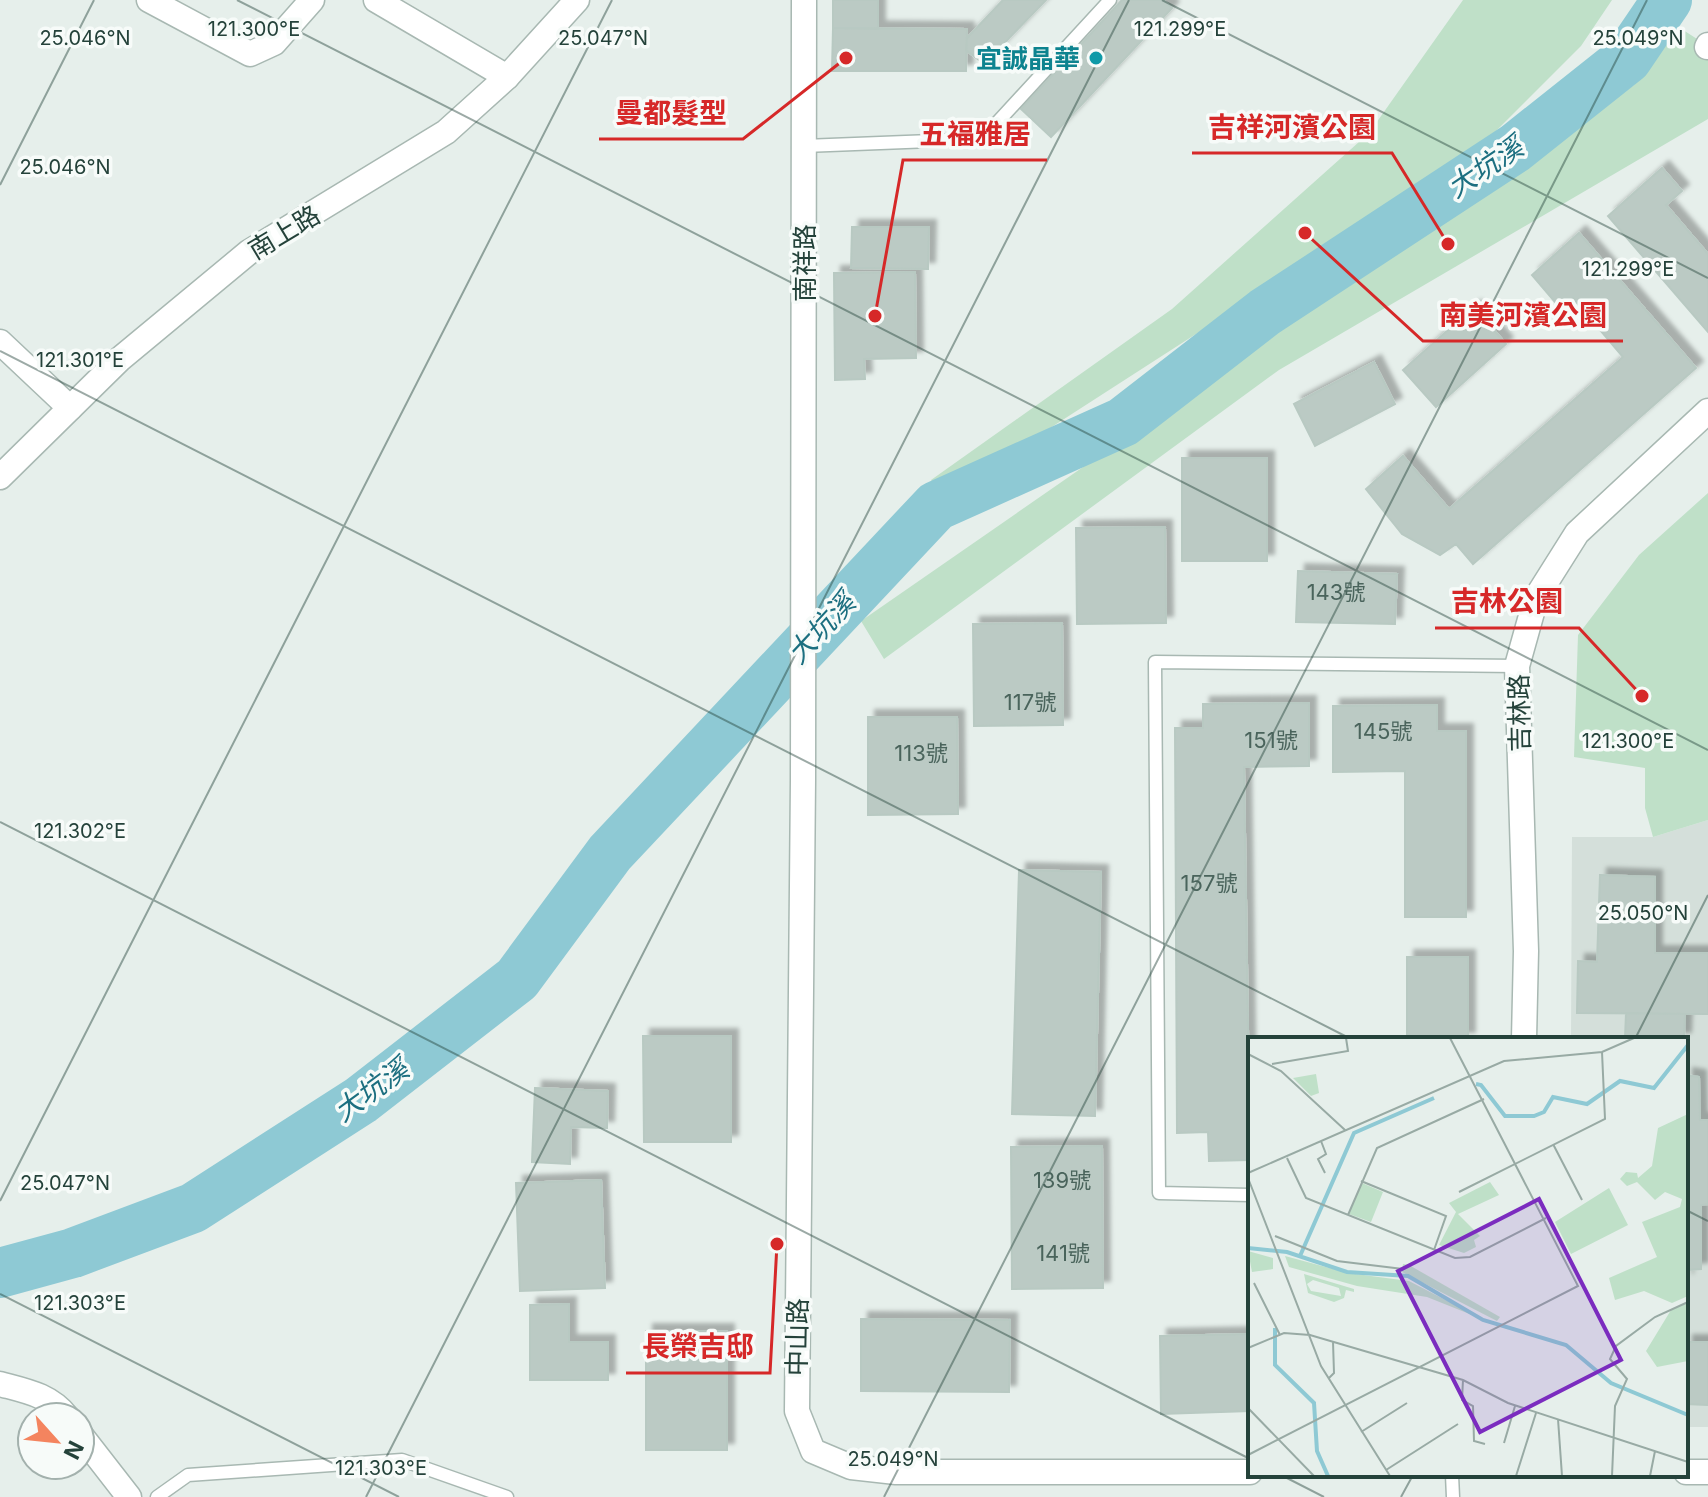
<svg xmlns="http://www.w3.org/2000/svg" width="1708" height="1497" font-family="Inter,'Noto Sans TC',sans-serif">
  <defs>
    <filter id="shadow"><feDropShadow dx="7" dy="-7" stdDeviation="2" flood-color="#0004"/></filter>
  </defs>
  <rect width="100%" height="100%" fill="#e6efeb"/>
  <!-- built -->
  <path fill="#d4dfda" d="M1708,820V1427H1686V1039H1571L1572,837H1653Z"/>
  <!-- green -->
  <path fill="#bfe0c8" d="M1463,0H1612L1581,46L1469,158L943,497L931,480L1172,309L1369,133Z
    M1680,28L1708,46V119L1279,370L884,659L861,621L1634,85Z
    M1708,493V820L1653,837L1645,808V768L1574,757L1578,635L1639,555Z"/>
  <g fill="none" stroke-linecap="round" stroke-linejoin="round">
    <!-- river -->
    <path stroke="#8ec9d4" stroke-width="50" d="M0,1273L73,1253L193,1208L361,1100L517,979L610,853L936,506L1123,422L1265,312L1515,148L1627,59L1667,0"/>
  </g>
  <!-- building -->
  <path fill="#bbcac4" stroke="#b8c9c2" stroke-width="2" filter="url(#shadow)" d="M833,0H878V29L833,28Z
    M1003,0H1046L984,64L966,50L967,38Z
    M1122,0H1163L1172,8L1051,137L1021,109Z
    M833,28L967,29L966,71H832Z
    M1662,168L1682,191L1666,205L1708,254V332L1608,216Z
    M852,227H929L928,269L851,268Z
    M1579,233L1696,368L1473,564L1456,544L1440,555L1402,534L1366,489L1403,456L1449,509L1623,357L1573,298L1561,309L1532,275Z
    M915,272L916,358L864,359L865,379L835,380L834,273Z
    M1474,307L1506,344L1436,407L1403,370Z
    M1374,362L1395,404L1315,446L1294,404Z
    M1182,458H1267V561H1182Z
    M1165,527L1166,623L1077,624L1076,528Z
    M1298,571L1397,574L1395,624L1296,622Z
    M1062,623L1063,725L974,726L973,624Z
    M1309,703V766L1244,767L1250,1160L1209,1161L1208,1132L1177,1133L1175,728H1203V704Z
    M1437,705V731H1466V917H1405V771L1333,772V706Z
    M868,717H957L958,814L868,815Z
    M1019,870L1101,872L1095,1116L1012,1114Z
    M1600,875L1655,877V953H1708V1014L1577,1013L1578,961L1597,962Z
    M1407,957H1468V1039H1407Z
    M1626,1013L1685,1014L1684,1039H1625Z
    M643,1036H731V1142H644Z
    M1686,1075L1699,1077L1700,1120H1708V1204L1701,1205V1269L1686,1270V1281Z
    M535,1088L608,1091L607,1128L571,1127L570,1164L532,1162Z
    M1102,1146L1103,1288L1012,1289L1011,1147Z
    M601,1180L605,1288L520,1291L516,1183Z
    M569,1304V1342H608V1380H530V1305Z
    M861,1319L1010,1320L1009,1392L861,1391Z
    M646,1331H727V1450H646Z
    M1250,1334V1411L1161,1414L1160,1336Z
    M1686,1342H1708V1405L1686,1404Z"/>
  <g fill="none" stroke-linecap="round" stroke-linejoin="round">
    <!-- service casing -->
    <g stroke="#a8b8b2" stroke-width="15">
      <path id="service" d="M804,146L982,139L1110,0
        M1250,1195L1159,1193L1155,662L1517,666
        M1452,1475L1453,1497
        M157,1497L188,1475L402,1460L507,1497"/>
    </g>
    <!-- minor casing -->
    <g stroke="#a8b8b2" stroke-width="27">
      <path id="minor" d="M149,0L250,54L274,43L312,0
        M376,0L507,77
        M804,0L803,780L797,1411L813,1451L851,1467L896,1472H1250
        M1707,47L1708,45
        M0,342L70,408
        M1524,1039L1526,951L1517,666L1536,598L1577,533L1708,411
        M0,1384C26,1391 50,1395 67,1417
        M80,1434L129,1497
        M1686,1472H1708"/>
    </g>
    <!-- tertiary casing -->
    <g stroke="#a8b8b2" stroke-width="27">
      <path id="tertiary" d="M0,477L120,359L249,252L446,132L507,77L577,0"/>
    </g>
    <!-- service -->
    <use href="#service" stroke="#fff" stroke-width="12"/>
    <!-- minor -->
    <use href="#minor" stroke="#fff" stroke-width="24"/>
    <!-- tertiary -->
    <use href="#tertiary" stroke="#fff" stroke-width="24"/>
  </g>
  <!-- ticks -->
  <path fill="none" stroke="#24423a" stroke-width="2" stroke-opacity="0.45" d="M237,0L1708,750M1162,0L1708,278M0,185L94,0M0,351L1351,1039M0,822L1250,1459M1635,1039L1708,895M0,1201L612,0M1686,1210L1708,1221M0,1294L399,1497M1281,1475L1324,1497M366,1497L1129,0M884,1497L1647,0M1401,1497L1413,1475"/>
  <!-- markers -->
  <circle fill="#0f9aa8" stroke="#f7fbf9" stroke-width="3" cx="1096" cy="58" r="8"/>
  <g text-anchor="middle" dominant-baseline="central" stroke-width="7" stroke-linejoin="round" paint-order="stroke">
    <!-- number labels -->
    <g font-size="22" fill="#4a645c">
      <text x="1336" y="592">143號</text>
      <text x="1030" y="702">117號</text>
      <text x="1383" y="731">145號</text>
      <text x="1271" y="740">151號</text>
      <text x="921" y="753">113號</text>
      <text x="1209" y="883">157號</text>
      <text x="1062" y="1180">139號</text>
      <text x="1063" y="1253">141號</text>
    </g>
    <!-- culture labels -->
    <g font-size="26" font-weight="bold" fill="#0d838f" stroke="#f7fbf9" text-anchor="end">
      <text x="1080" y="58">宜誠晶華</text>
    </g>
    <!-- street labels -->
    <g font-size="26" fill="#24423a" stroke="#f7fbf9">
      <text transform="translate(284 232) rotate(-31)">南上路</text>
      <text transform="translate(804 263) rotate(-90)">南祥路</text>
      <text transform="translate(1519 713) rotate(-91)">吉林路</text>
      <text transform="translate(797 1337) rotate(-89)">中山路</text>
    </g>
    <!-- water labels -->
    <g font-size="28" font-style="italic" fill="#1c6f80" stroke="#f7fbf9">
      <text transform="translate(1485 167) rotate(-34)">大坑溪</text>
      <text transform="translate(821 628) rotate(-47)">大坑溪</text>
      <text transform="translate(371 1090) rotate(-36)">大坑溪</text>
    </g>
  </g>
  <!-- overview -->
  <g transform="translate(1248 1037)">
    <rect width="440" height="440" fill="#e6efeb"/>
    <path d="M68,37L71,56L63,59L45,41ZM440,77V259L424,266L396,254L367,263L361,241L409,220L394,185L432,170L434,162L417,155L407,163L389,145L379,149L372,142L378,135L389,136L390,141L404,129L410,91ZM242,145L251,158L210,177L232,199L226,203L228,210L216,216L191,208L208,175L201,166ZM114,146L135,155L123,185L101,177ZM361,151L380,188L323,217L307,185ZM0,214L25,221V232L4,235ZM37,219L100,236L161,244L234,282L179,260L109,249L41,230ZM155,227L161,228L252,280L249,284L154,235ZM56,237L106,252V255L98,253L96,261L86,265L60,256ZM65,243L91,251L93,259L63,254L59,247ZM440,266V324L409,330L398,314L423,273Z" fill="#bfe0c8" fill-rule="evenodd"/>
    <path fill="none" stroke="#8ec9d4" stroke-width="4" d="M228,47L233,48L257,79H286L296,75L305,60L339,67L372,44L406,51L440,8M0,211L39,215L99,235L160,239L235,283L318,308L363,346L440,378M52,219L106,96L186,61M27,291V328L66,366L69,414L80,439"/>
    <path fill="none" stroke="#98aaa4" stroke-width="2" d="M0,17L33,34L97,93M24,27L100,14L98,1M73,104L78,117L70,122L77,136M305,107L334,163M39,121L58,161L207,221L222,220L298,181M0,136L256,24L354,15L386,1M0,141L73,329L142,439M113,144L198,179L186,213M211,155L357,82L354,15M100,178L129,111L236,62M27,199L89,224L155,232M6,246L32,298M0,311L36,296L62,298L215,343L260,366L440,425M81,341L86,336L85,305M215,343L214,363L225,369L226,404L237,407M0,371L66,439M310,382L314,439M113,395L159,366M256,406L267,369M0,418L330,249L202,1M138,433L210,387M268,439L288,376M364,439L367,369L379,342L362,322L368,309L407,280L440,265M402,439L407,414"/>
    <path fill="#7b2cbf" fill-opacity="0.15" stroke="#7b2cbf" stroke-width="4" d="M291,162L373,323L232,395L150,234Z"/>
    <rect width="440" height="440" fill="none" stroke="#24423a" stroke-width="4"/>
  </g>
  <g font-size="20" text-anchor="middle" fill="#24423a" stroke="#f7fbf9" stroke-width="7" stroke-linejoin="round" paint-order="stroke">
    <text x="254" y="36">121.300°E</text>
    <text x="1180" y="36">121.299°E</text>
    <text x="85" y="45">25.046°N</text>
    <text x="603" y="45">25.047°N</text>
    <text x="1638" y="45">25.049°N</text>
    <text x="65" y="174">25.046°N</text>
    <text x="1628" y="276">121.299°E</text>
    <text x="80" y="367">121.301°E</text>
    <text x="1628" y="748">121.300°E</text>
    <text x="80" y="838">121.302°E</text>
    <text x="1643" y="920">25.050°N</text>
    <text x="65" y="1190">25.047°N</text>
    <text x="80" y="1310">121.303°E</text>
    <text x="893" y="1466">25.049°N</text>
    <text x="381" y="1475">121.303°E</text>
  </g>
  <!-- callouts -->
  <path fill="none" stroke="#d62828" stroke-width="3" d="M846 58L743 139H599M1448 244L1392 153H1192M875 316L903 160H1047M1305 233L1423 341H1623M1642 696L1579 628H1435M777 1244L770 1373H626"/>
  <g fill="#d62828" stroke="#f7fbf9" stroke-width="3">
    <circle cx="846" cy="58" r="8"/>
    <circle cx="1448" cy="244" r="8"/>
    <circle cx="875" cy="316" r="8"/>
    <circle cx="1305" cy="233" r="8"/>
    <circle cx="1642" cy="696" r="8"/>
    <circle cx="777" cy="1244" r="8"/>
  </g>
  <g font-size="28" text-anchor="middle" font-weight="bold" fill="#d62828" stroke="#f7fbf9" stroke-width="7" stroke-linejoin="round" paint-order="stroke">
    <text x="671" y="123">曼都髮型</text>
    <text x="1292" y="137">吉祥河濱公園</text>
    <text x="975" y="144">五福雅居</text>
    <text x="1523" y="325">南美河濱公園</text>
    <text x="1507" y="611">吉林公園</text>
    <text x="698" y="1356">長榮吉邸</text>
  </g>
  <!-- north arrow -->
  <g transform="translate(56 1441) rotate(117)"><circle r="38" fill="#f7fbf9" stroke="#a3b1ad" stroke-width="2"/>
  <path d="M0-6L14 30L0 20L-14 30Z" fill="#f4845f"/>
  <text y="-12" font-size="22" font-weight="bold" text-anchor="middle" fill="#24423a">N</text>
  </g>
</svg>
